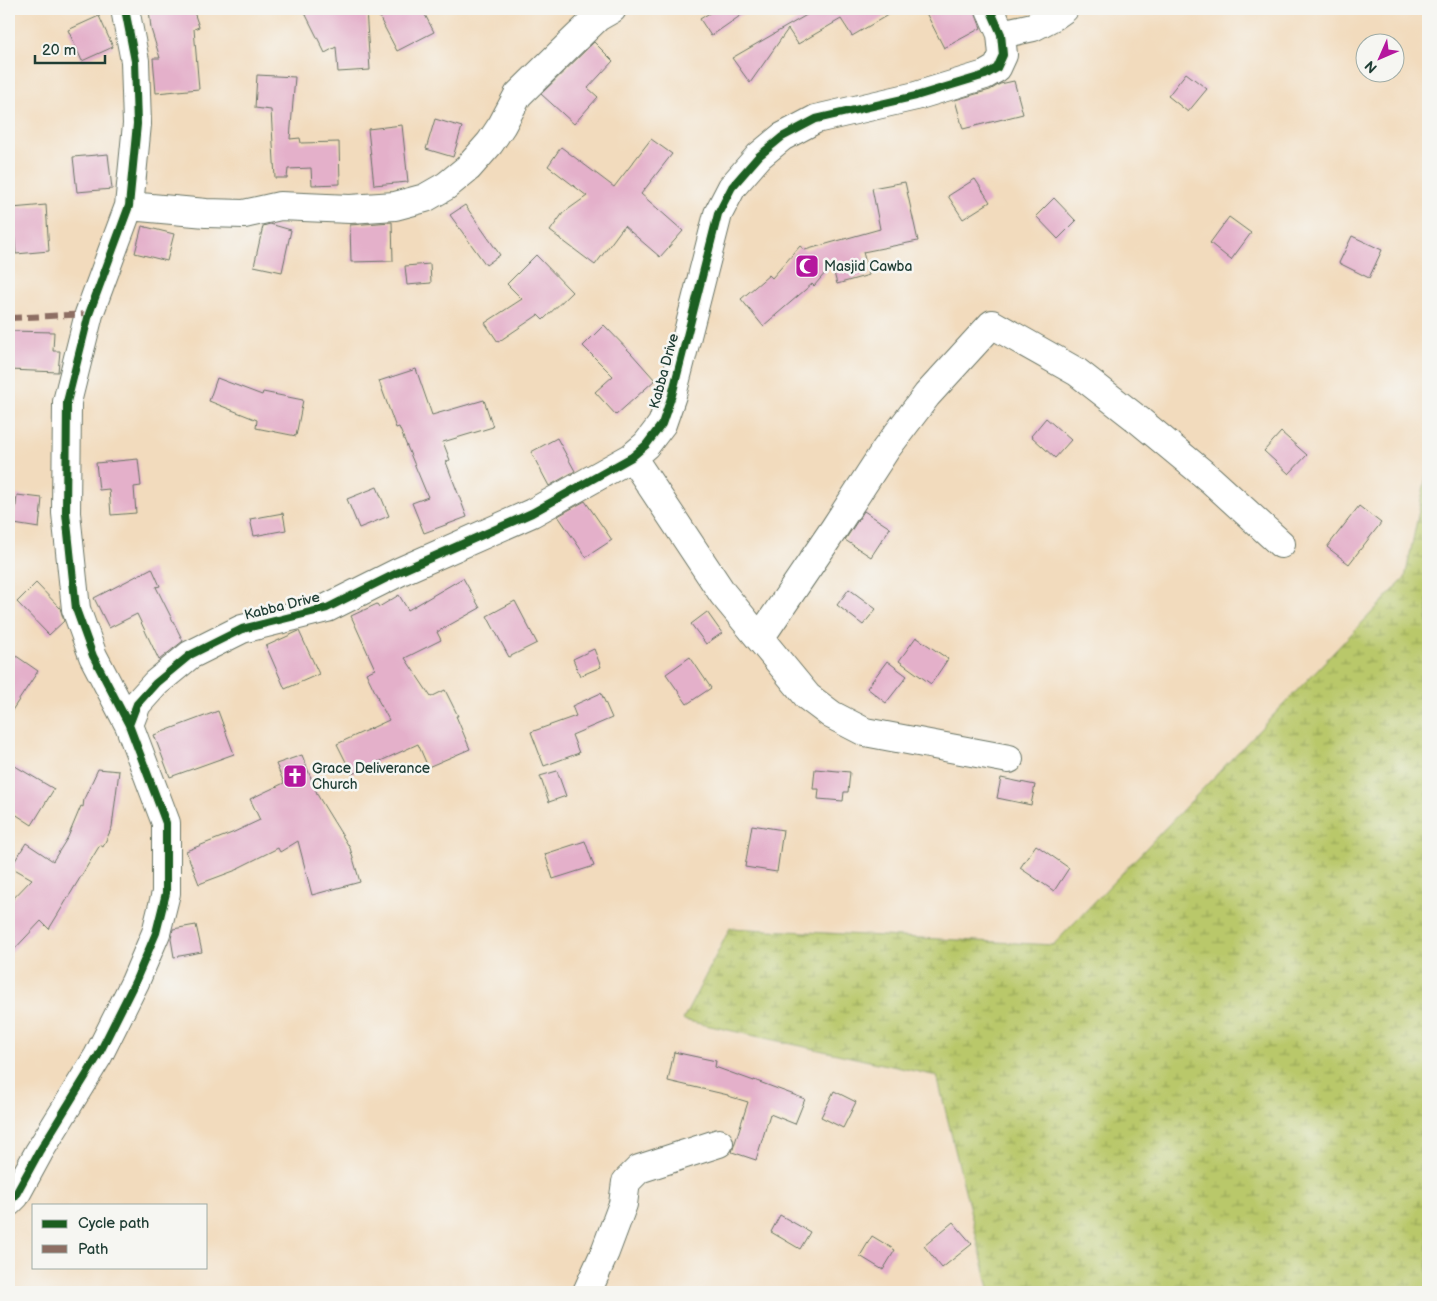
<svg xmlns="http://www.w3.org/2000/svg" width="1437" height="1301" font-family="'Balsamiq Sans',sans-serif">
  <defs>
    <pattern id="wetland-marsh" width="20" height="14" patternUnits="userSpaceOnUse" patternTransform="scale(1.25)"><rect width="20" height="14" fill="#b9c86a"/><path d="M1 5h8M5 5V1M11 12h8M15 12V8" fill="none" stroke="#96a458"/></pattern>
  </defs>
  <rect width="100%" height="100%" fill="#f6f6f2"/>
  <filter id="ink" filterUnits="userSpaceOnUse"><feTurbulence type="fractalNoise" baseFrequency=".02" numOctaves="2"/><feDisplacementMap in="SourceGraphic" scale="10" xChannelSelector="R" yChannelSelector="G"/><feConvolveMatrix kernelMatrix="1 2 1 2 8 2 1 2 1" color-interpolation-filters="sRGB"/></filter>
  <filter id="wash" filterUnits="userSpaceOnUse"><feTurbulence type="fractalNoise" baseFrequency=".0096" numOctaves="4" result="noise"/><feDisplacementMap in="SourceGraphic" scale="20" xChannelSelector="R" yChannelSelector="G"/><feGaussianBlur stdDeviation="1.12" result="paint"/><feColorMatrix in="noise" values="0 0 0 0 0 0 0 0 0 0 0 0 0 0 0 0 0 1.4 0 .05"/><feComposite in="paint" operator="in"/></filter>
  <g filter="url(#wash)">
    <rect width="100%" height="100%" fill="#f2dbbd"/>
    <!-- wetland -->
    <path fill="url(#wetland-marsh)" stroke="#6c824f" d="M1428,467V1292H990L937,1076L683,1020L730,928L1053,945L1405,578Z"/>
    <g id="blocks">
      <!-- building -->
      <path fill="#e4b0ca" d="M149,9H193L199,27L194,29L199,89L156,93L153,58H160L151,29Z
        M303,9H366L370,70L338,72L336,47L325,53Z
        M375,9H422L434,32L397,51Z
        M716,9H750L711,36L700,19Z
        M817,9H898L852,36L841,19L798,44L788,29L750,83L732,58Z
        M924,9H975L976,15L981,28L944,48Z
        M99,16L113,47L82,61L68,30Z
        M594,42L613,61L588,88L598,97L574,124L541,94Z
        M1186,73L1207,89L1188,112L1168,96Z
        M257,75L295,77L290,139L300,138L301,143L339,142L340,184L312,185L311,168L288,169L287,178H275L271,110L255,108Z
        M1014,81L1023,114L963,129L955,100L990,90L1000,84Z
        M435,119L462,127L453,157L426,149Z
        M402,125L408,182L374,185L368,129Z
        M651,139L672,154L641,194L683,231L660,257L624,226L595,265L550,231L563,213L587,196L548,166L561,147L614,187Z
        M108,154L112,189L77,192L73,157Z
        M975,179L990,202L963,219L948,196Z
        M905,182L918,241L863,252L869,275L837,284L832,265L814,286L812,284L763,326L741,299L769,275L772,278L800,246L805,250L880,229L872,188Z
        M1054,198L1076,221L1058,239L1036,216Z
        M46,205L49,251L16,254L12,208Z
        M465,205L500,255L486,265L450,215Z
        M1229,217L1251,233L1231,260L1210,243Z
        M392,222L393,261L351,262L350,225Z
        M270,224L291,230L282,272L254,266L263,226Z
        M142,226L174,234L167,261L135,253Z
        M1352,236L1382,250L1369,278L1339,263Z
        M536,255L572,292L543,320L538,315L498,342L485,323L522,299L507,284Z
        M430,264L431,283L407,285L405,266Z
        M604,325L631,353L655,380L616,415L595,392L613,376L583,346Z
        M9,331L54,332L53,351H60L58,372L9,370Z
        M416,369L432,415L484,400L493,427L443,442L450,460L446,462L467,517L424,533L412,503L428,497L399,427L396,428L379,381Z
        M217,378L262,395L263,392L303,400L296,436L256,428L257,420L209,401Z
        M1046,418L1071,440L1055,458L1031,436Z
        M1281,432L1307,455L1289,474L1264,451Z
        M557,438L575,471L549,486L531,452Z
        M138,459L141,486L134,487L136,513L111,515L109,489L99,490L96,463Z
        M377,487L389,516L359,528L347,499Z
        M17,495L42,498L39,528L14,524Z
        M585,501L612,540L586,557L558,516Z
        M1359,506L1381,523L1349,564L1327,547Z
        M864,511L890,528L871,557L845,540Z
        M283,513L286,530L254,536L250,519Z
        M152,568L160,586L156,587L183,641L159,660L137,614L109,628L94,598Z
        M463,578L480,608L437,632L441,640L405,658L431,697L445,690L458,716H456L470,749L428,767L418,744L352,774L337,744L389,720L377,698H378L366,673L375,669L351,616L377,604L379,607L399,595L408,610Z
        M36,583L60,608L64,621L49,635L17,602Z
        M849,589L876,609L863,625L837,605Z
        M515,601L537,643L509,657L487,616Z
        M707,612L722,633L706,644L691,624Z
        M299,631L319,674L285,689L266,646Z
        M916,637L948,659L931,684L899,661Z
        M594,649L601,667L580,676L573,659Z
        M9,651L38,671L9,715Z
        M690,657L711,688L687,704L666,674Z
        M887,661L907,676L886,703L867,688Z
        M601,693L612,718L572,735L579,753L544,766L531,732L576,716L572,706Z
        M218,711L234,754L170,777L154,735Z
        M302,755L318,796L350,848L360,882L312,895L298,841L280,852L278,848L238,868L239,869L199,884L186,851L232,833L260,820L250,799L284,783L276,764Z
        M15,766L54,789L32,825L9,810V776Z
        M98,769L119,771L112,827L103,847L100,845L49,929L41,921L9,955V903L32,879L11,867L26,843L53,861L68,837L81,806L83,807L84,799Z
        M815,769L850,772L848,792H844L843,801L818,799L819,789H813Z
        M557,771L566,796L549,802L540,776Z
        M1001,778L1035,785L1031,805L997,798Z
        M752,825L783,830L777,872L745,867Z
        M585,841L594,866L553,879L545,854Z
        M1036,845L1069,868L1054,891L1020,868Z
        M196,925L202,952L174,957L171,939L173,929Z
        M674,1052L716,1061L715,1067L754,1081V1080L805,1099L795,1124L770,1114L756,1160L732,1152L748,1102L728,1096V1095L668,1081Z
        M834,1091L856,1102L843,1128L821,1117Z
        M780,1215L810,1232L800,1249L771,1232Z
        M953,1222L972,1244L942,1268L924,1246Z
        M872,1236L895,1250L883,1270L860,1256Z"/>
    </g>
  </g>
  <g filter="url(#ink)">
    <use href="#blocks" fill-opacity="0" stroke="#697464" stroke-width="1"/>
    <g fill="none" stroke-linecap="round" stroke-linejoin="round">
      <!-- minor casing -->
      <g stroke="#697464" stroke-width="30">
        <path id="minor" d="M1001,34L1033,27L1054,16L1064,9
          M129,206L206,213L244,214L280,206L350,209L395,206L425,198L446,186L468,168L490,143L502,125L518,95L572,42L598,17L612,9
          M632,457L723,594L808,697L832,715L865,732L1009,759
          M760,638L834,529L886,449L927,395L992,324L1077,372L1141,422L1211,480L1281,544
          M129,725L137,704L156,683L190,655L242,629L327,608L401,571L532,513L632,457L646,445L662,424L672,395L718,214L732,187L759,156L782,137L816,119L916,96L985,75L997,68L1003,55L1001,34L990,9
          M9,1202L15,1196L39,1152L98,1056L135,982L156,933L166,893V823L129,725L93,656L76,609L66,513L67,402L89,314L129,206L137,124L135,61L125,9
          M587,1292L605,1252L623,1204L626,1182L639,1169L719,1143"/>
      </g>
      <!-- minor -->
      <use href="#minor" stroke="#fff" stroke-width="28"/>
      <!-- quiet -->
      <path stroke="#8d6e63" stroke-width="6" stroke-dasharray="12 6" stroke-linecap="butt" d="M9,318L89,314"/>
      <!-- cycleway casing -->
      <g stroke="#f6f6f2" stroke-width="11">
        <path id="cycleway" d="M129,725L137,704L156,683L190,655L242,629L327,608L401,571L532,513L632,457L646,445L662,424L672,395L718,214L732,187L759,156L782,137L816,119L916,96L985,75L997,68L1003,55L1001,34L990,9
          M9,1202L15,1196L39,1152L98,1056L135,982L156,933L166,893V823L129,725L93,656L76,609L66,513L67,402L89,314L129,206L137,124L135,61L125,9"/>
      </g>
      <!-- cycleway -->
      <use href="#cycleway" stroke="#1b5e20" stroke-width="8"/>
    </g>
  </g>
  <!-- icons -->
  <defs>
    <g id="mosque-square" transform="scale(1.25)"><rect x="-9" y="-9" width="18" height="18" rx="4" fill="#b5179e" stroke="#f6f6f2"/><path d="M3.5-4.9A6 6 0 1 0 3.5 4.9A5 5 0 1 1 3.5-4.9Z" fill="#fff"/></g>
    <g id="church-square" transform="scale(1.25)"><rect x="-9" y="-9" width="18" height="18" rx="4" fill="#b5179e" stroke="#f6f6f2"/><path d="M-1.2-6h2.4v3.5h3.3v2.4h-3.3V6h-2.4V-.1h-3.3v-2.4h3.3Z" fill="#fff"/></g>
  </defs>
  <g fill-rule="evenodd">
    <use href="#mosque-square" x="807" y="266"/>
    <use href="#church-square" x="295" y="776"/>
  </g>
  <g text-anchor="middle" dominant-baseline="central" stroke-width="5" stroke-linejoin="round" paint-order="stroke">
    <!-- poi labels -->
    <g font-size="14" fill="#1f3d34" stroke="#f6f6f2" text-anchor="start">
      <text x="824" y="266">Masjid Cawba</text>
      <text x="312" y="768">Grace Deliverance<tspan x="312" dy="16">Church</tspan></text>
    </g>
    <!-- street labels -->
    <g font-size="14" fill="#1f3d34" stroke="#f6f6f2">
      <text transform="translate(664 371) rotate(-75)">Kabba Drive</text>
      <text transform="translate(282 606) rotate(-14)">Kabba Drive</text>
    </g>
  </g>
  <!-- margin -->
  <rect width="1437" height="1301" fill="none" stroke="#f6f6f2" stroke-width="30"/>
  <!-- legend -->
  <rect x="32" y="1204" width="175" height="65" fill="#f6f6f2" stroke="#a0aca6"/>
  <rect x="42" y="1220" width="25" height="8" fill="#1b5e20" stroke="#a0aca6"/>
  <text x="78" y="1228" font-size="15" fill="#1f3d34">Cycle path</text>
  <rect x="42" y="1245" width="25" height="8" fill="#8d6e63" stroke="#a0aca6"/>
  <text x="78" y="1254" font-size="15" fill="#1f3d34">Path</text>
  <!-- north arrow -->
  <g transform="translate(1380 58) rotate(225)"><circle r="24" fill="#f6f6f2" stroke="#a0aca6"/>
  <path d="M0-4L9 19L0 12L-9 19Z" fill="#b5179e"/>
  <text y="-8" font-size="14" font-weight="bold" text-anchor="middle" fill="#1f3d34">N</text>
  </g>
  <!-- scale -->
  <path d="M35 55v8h70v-8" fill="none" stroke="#1f3d34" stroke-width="2.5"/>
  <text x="42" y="55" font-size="15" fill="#1f3d34" stroke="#f6f6f2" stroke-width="4" paint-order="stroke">20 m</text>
</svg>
